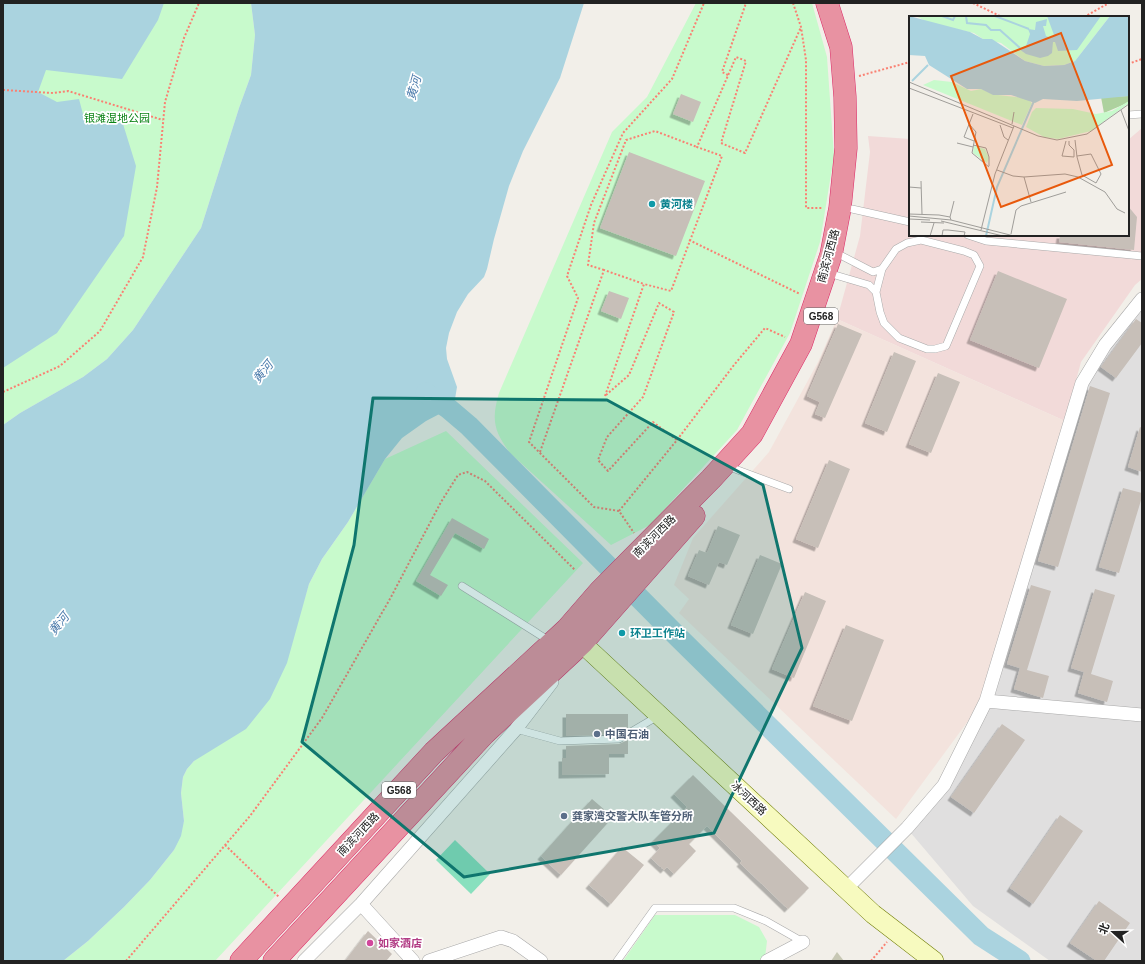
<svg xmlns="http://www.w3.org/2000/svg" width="1145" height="964" font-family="Helvetica,'Noto Sans SC',sans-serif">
  <defs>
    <filter id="shadow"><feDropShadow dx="-3.5" dy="3.5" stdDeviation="0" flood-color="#0004"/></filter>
  </defs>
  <rect width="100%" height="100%" fill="#f2efe9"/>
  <!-- residential -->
  <path fill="#e0dfdf" d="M1142,295V961H1050L973,906L910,832L982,702L1080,380Z"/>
  <!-- commercial -->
  <path fill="#f2dad9" d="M1142,128V279L1135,285L1081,362L1065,421L837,319L860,236L870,152L868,136L910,139V235H1128V140Z"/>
  <!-- military -->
  <path fill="#f3e3dd" d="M837,319L1065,421L982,702L896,819L679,613L689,599L674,585L693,538L769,452L818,362Z"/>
  <!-- construction -->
  <path fill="#c7c7b4" d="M837,952L844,961H831Z"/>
  <!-- park -->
  <path fill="#c8facc" d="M3,3H251L255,35L251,75L239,108L201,228L133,330L107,359L83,377L20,413L3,425Z
    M696,3H812L827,57L834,156L820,242L790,333L737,430L650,525L611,545L510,453C494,431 491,420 499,393L612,132L647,97Z
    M446,431L583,563L215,961H63L88,941L124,907L150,880L174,850L184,821L181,793L183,777L187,769L194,761L300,613L309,584L322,559L348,522L385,459Z
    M655,915H735L759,927L767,941L765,958L760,961H623Z"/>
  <!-- pitch -->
  <path fill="#88e0be" d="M455,840L490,874L471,894L436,860Z"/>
  <!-- water -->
  <path fill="#aad3df" d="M3,3H164L158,20L122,79L46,70L38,92L57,102L79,99L84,118H108L123,124L136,166L124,236L57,333L3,368Z
    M251,3H584L560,78L523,151L509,186L494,239L487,269L484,277L468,294L457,312L449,333L446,348L447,359L457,387L455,399L449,409L426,421L402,438L385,459L348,522L322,559L309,584L287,663L270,699L246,729L194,761L187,769L183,777L181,793L184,821L181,836L174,850L150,880L124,907L88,941L63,961H3V425L20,413L83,377L107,359L133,330L201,228L239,108L251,75L255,35Z"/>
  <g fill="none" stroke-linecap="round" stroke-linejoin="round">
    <!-- river -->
    <path stroke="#aad3df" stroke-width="21" d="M426,393L449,409L469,426L677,636L981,936L1020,961"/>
  </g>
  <!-- building -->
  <path fill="#c7bfb8" filter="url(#shadow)" d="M681,94L701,102L693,122L673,114Z
    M629,152L705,181L676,256L600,228Z
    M1128,206L1137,217L1134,250L1059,242L1060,235H1128Z
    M998,271L1067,299L1039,368L970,340Z
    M609,291L629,298L621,319L601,311Z
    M1136,319L1142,323V343L1116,378L1101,367Z
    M838,324L862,334L825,418L815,414L820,402L807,396Z
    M894,352L916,361L887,432L865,423Z
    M938,373L960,382L931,453L909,444Z
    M1090,386L1110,393L1058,567L1038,561Z
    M1140,427L1142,428V472L1128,467Z
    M829,460L850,469L818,548L796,539Z
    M1123,488L1142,493V497L1119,573L1099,567Z
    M452,518L489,539L484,549L455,533L430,575L448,585L441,596L416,581Z
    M718,526L740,535L727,565L719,562L709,585L688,576L699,550L707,553Z
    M760,555L782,564L753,634L731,625Z
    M1031,585L1051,591L1027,670L1049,676L1043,698L1014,689L1020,668L1007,664Z
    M1095,589L1115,595L1091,674L1113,681L1107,702L1078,693L1084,672L1071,668Z
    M805,592L826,601L794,678L772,669Z
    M846,625L884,640L852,721L813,706Z
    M566,714H628V728L618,734L566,736Z
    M1002,724L1025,740L974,813L951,797Z
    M628,740V754H609V774L562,775V758H566V746L619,744Z
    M693,775L809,888L788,909L740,863L742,861L707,826L689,844L696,851L674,874L667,867L664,870L651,858L660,848L653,841L687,807L674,794Z
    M592,799L613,817L561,875L541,856Z
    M1060,815L1083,831L1033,904L1010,888Z
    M622,847L644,865L611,904L589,885Z
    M1099,901L1130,923L1104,961H1097L1070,943Z
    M368,931L392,954L386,961H345Z"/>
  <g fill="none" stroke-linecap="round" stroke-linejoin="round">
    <!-- lane casing -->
    <g stroke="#a9a9a9" stroke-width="8">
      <path id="lane" d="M1128,115L1142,114
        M852,209L910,222
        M968,235L986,241L1142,256
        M835,275L869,285L876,292L880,312L884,323L899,338L927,349H935L946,346L980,266L974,255L964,251L921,240L907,243L896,249L882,269L873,272L842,256
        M876,292L882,269
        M735,469L789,489
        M462,586L551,642
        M516,729L560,741L619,739L658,716
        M617,961L655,908H734L766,921L803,942"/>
    </g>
    <!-- street casing -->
    <g stroke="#a9a9a9" stroke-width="14">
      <path id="street" d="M1142,299L1105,345L1082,383L986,701L1142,715
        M846,889L907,828L944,785L986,701
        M361,904L413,961
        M304,961L361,904L516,729L552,682
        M429,961L501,937L513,941L541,961
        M767,961L803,942"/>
    </g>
    <!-- secondary casing -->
    <g stroke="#707d05" stroke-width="20">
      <path id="secondary" d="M572,634L873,914L934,961"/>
    </g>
    <!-- highway casing -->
    <g stroke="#dc2a67" stroke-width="23">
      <path id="highway" d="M241,961L434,752L567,629L600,591L711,479L752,434L801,344L831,255L840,208L846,148L845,97L841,47L827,3
        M274,961L484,734L582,643L694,516"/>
    </g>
    <!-- path -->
    <path stroke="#fa8072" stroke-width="2" stroke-dasharray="2 2" stroke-linecap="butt" d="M793,3L801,27L806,60V208H823
      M973,3L1002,17
      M1084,17L1109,3
      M1128,64L1142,59
      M728,75L722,72L746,3
      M859,76L910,62
      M3,90L53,93L68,91L163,120
      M689,240L800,294
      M604,270L588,265L594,223L626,140L655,131L697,147
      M3,392L60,366L100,331L143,257L157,187L165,102L184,38L199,3
      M606,395L629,375L659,303L674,312L643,397L607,437L598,460L608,471L653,422L677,440L619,511L634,533
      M605,396L644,284L671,291L722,156L697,147L736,57L746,61L721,143L745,153L801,27
      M677,440L734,365L765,328L785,337
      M540,452L604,270L644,284
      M619,511L594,507L529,442L578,298L567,276L591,205L623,133L672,79L704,3
      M225,845L279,897
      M126,961L250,816L322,718L391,597L441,502L458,475L467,472L485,481L575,570
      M871,961L887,942"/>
    <!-- lane -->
    <use href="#lane" stroke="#fff" stroke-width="7"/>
    <!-- street -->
    <use href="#street" stroke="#fff" stroke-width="13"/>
    <!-- secondary -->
    <use href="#secondary" stroke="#f7fabf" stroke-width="19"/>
    <!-- highway -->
    <use href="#highway" stroke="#e892a2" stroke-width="22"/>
  </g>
  <!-- marked area -->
  <path fill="#0f766e" fill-opacity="0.2" stroke="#0f766e" stroke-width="3" stroke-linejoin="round" d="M373,398L607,400L763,485L802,648L714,833L464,877L302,742L354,545Z"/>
  <!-- markers -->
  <g fill="#0f9aa8" stroke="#fff" stroke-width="1.5">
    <circle cx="652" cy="204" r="4"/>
    <circle cx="622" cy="633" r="4"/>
  </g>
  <g fill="#5c6f8a" stroke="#fff" stroke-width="1.5">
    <circle cx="597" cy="734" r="4"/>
    <circle cx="564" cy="816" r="4"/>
  </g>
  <circle fill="#d1479c" stroke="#fff" stroke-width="1.5" cx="370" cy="943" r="4"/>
  <g text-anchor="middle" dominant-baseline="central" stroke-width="3.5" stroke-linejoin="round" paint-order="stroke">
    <!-- shield labels -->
    <g fill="#fff" stroke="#646464" stroke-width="1">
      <rect x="804" y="308" width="34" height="16" rx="3"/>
      <rect x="382" y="782" width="34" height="16" rx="3"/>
    </g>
    <g font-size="10" font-weight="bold" fill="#222">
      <text x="821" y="316">G568</text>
      <text x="399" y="790">G568</text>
    </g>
    <!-- park labels -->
    <g font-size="11" fill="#0c8416" stroke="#fff">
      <text x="117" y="118">银滩湿地公园</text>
    </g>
    <!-- culture labels -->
    <g font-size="11" font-weight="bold" fill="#0d838f" stroke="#fff" text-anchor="start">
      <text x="660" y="204">黄河楼</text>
      <text x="630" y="633">环卫工作站</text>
    </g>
    <!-- street labels -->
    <g font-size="11" fill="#222" stroke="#fff">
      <text transform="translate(828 256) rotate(-75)">南滨河西路</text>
      <text transform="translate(654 536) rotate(-45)">南滨河西路</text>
      <text transform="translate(749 798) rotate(43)">冰河西路</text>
      <text transform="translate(358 834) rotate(-47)">南滨河西路</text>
    </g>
    <!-- service labels -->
    <g font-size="11" font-weight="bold" fill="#4e5e75" stroke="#fff" text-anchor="start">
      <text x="605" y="734">中国石油</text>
      <text x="572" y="816">龚家湾交警大队车管分所</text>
    </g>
    <!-- hotel labels -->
    <g font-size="11" font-weight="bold" fill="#b23c85" stroke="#fff" text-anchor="start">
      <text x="378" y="943">如家酒店</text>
    </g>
    <!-- water labels -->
    <g font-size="12" font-style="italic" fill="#4a7aab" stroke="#fff">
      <text transform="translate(414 88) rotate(-74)">黄河</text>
      <text transform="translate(263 372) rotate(-51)">黄河</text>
      <text transform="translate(59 624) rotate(-51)">黄河</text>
    </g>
  </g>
  <!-- overview -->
  <g transform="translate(909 16)">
    <rect width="220" height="220" fill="#f2efe9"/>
    <path d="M220,80V85L216,88L195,97L192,81Z" fill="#add19e"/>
    <path d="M7,0H201L166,45L155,49L135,50L116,45L92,27L74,23L65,17L20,7ZM25,64L43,66L62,75L72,73L89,79L117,82L123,87L113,109L14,69ZM220,85V87L182,115L149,123L135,121L117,111L123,96L127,92L164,93L187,98L203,95ZM65,130L76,133L80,142L78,147L64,137Z" fill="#c8facc"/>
    <path d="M0,0L61,16L74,23H83L116,45L135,50L155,49L166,45L201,0H220V80L168,85L134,83L126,87L102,79H84L72,73H58L20,49L16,40L0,39ZM138,0H192L168,34L149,35L146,26H144L143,37L139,40L131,42L117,38L110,33L117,30L121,18L119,13L126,14L127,6L138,3L137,10H134L137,20L142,22L145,19Z" fill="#aad3df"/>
    <path fill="none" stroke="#aad3df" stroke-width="2" d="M33,0L44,4L46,0M57,0L58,7L77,9L82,14H91L111,32M86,0L120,13M3,65L19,49M77,220L88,171L125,85"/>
    <path fill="none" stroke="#9f9d99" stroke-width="1" d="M0,66L129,120L148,124L178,118L220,88M0,72L104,112M212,94L220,115M64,98L55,121L65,125M60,108L67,116L63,137L80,151M103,108L105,96M91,109L95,121L99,124M166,124L168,141L173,159L187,167L192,158L182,138L168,140M157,125L153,140L165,141V134L160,129V125M48,127L64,131M64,129L77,132L80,141V150M88,154L104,160L115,161M12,165L13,198M0,171L12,172M122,186L115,161L156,158L169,161L196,176L208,193L216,197M0,198L30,199L41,201L42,204M0,200L42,204L105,220M41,201L45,185M0,203L21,204M32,205L94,220M12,206L35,207M72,214L86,158L105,110M102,218L107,194L112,190L157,176M21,220L25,207M33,220L34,214H39L56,216L55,220"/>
    <path fill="#e8590c" fill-opacity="0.15" stroke="#e8590c" stroke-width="2" d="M152,17L203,149L92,191L42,60Z"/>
    <rect width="220" height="220" fill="none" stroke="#222" stroke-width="2"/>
  </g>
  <!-- border -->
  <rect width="1145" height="964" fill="none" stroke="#222222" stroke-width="8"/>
  <!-- north arrow -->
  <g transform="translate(1113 932) rotate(291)" stroke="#ffffff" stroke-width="3" paint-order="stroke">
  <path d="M0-3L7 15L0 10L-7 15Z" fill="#222222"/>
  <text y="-6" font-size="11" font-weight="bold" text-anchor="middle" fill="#222222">北</text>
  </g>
</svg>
